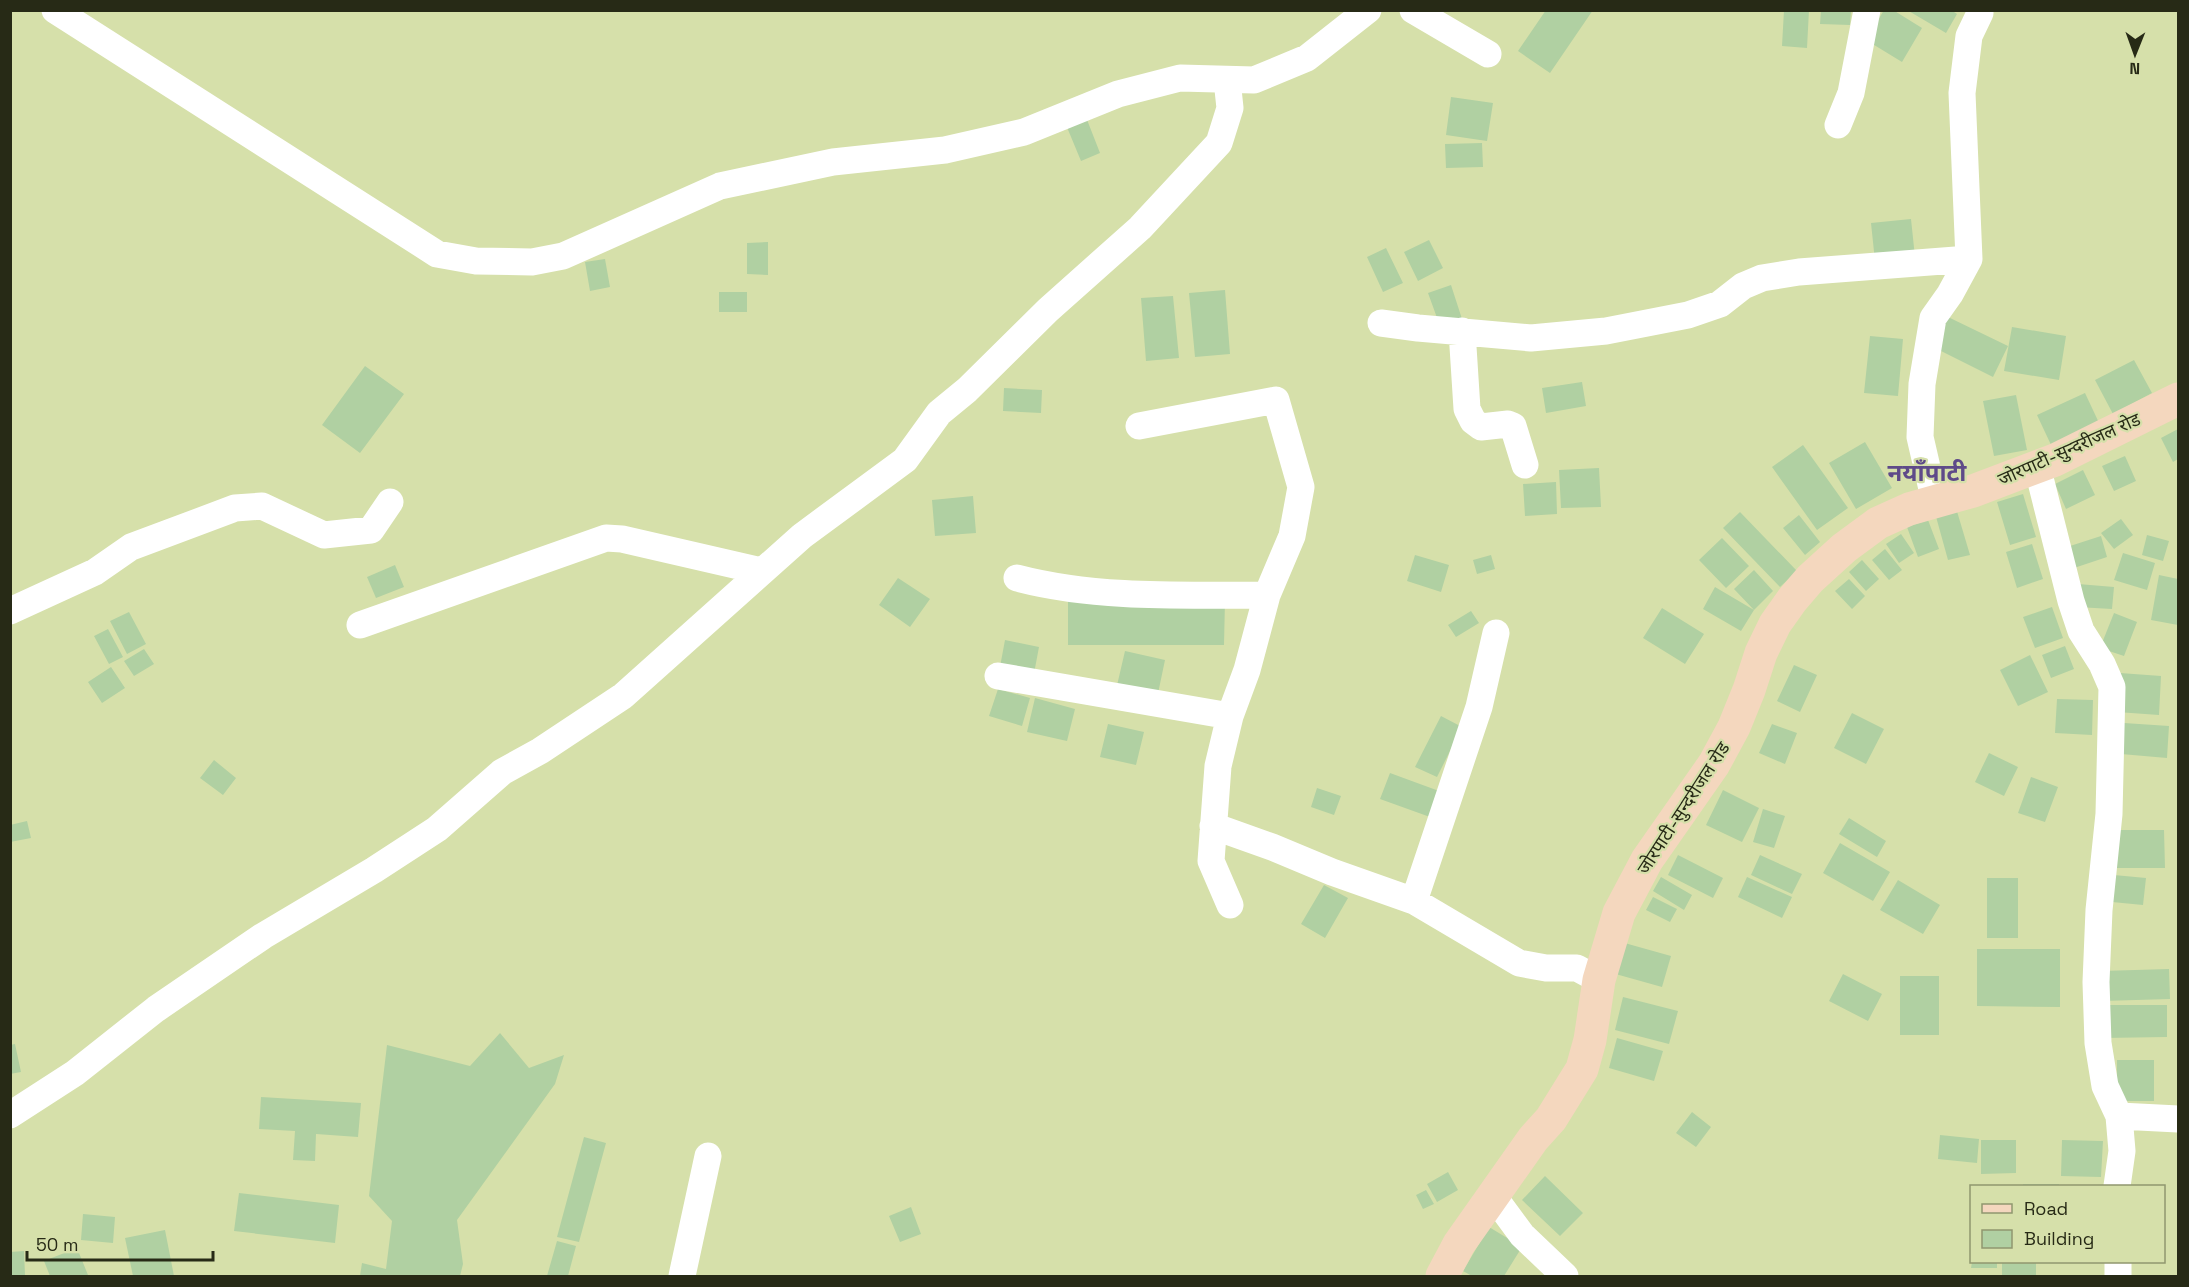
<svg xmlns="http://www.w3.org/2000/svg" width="2189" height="1287" font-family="'Space Grotesk','Noto Sans Devanagari',sans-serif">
  <rect width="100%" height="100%" fill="#d6e0aa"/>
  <!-- building -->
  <path fill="#b0d0a2" d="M1546,10H1593L1550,73L1518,51Z
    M1784,10H1809L1807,48L1782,46Z
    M1821,10H1851L1850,25L1820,24Z
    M1884,10H1893L1922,28L1902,62L1866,40Z
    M1907,10H1951L1957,14L1946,33Z
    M1451,97L1493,103L1487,141L1446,135Z
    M1084,112L1100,153L1081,161L1064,120Z
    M1482,143L1483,167L1446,168L1445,144Z
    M1911,219L1915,257L1875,261L1871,223Z
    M1429,240L1443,268L1418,281L1404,252Z
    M768,242V275L747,274V243Z
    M1386,248L1403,283L1383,292L1367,257Z
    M605,259L610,287L590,291L585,262Z
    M1451,285L1462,319L1440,326L1428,293Z
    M1225,290L1230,354L1195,357L1189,293Z
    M719,292H747V312H719Z
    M1173,296L1179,358L1146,361L1141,298Z
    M1948,317L2008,346L1993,377L1933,347Z
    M2012,327L2066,336L2059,380L2004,371Z
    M1870,336L1903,339L1898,396L1864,393Z
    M2134,360L2152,393L2113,414L2095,380Z
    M365,366L404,394L360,453L322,425Z
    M1582,382L1586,406L1546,413L1542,388Z
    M1004,388L1042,390L1041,413L1003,411Z
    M2085,393L2100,425L2052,447L2037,415Z
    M2016,395L2027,450L1994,456L1983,401Z
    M2178,429V459L2173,462L2161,438Z
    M1865,442L1892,488L1856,509L1829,463Z
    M1803,445L1848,508L1817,530L1772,467Z
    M2125,456L2136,481L2114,491L2102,466Z
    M1599,468L1601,507L1561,508L1559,470Z
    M2083,470L2095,495L2066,509L2055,484Z
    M1556,482L1557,514L1525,516L1523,484Z
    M2023,494L2036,537L2010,545L1997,502Z
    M973,496L976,533L935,536L932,500Z
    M1956,508L1970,555L1948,560L1935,513Z
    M1740,512L1797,571L1780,587L1723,528Z
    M1799,515L1820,542L1805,555L1783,528Z
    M2121,519L2133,535L2114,549L2101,533Z
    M1928,520L1939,549L1918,557L1907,527Z
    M1901,534L1914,553L1899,563L1886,544Z
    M2147,535L2169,541L2163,561L2142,555Z
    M2101,536L2107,557L2071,569L2067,547Z
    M1722,538L1749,566L1726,588L1699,560Z
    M2032,544L2043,579L2017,588L2006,552Z
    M1885,549L1902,570L1889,580L1872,560Z
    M2123,553L2155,563L2147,590L2114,580Z
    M1415,555L1449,565L1441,592L1407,581Z
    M1491,555L1495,569L1477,574L1473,560Z
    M1862,560L1879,579L1866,591L1849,572Z
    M395,565L404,587L376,598L367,577Z
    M1754,570L1773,591L1754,610L1734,589Z
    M2159,575L2178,579V625L2151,620Z
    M898,578L930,599L910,627L879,605Z
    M1849,579L1865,596L1852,609L1835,591Z
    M2078,584L2114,587L2112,609L2077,607Z
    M1715,587L1754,610L1741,631L1703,609Z
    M1068,599L1225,600L1224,645H1068Z
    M2052,607L2063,638L2035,648L2023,617Z
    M1662,608L1704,634L1685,664L1643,638Z
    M1471,611L1479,623L1456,637L1448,625Z
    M129,612L146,644L127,654L110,621Z
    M2114,613L2137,622L2124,656L2100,648Z
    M108,629L123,657L109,664L94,636Z
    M1005,640L1039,647L1033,679L999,672Z
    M2065,646L2074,669L2051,678L2042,655Z
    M144,649L154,664L134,676L124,661Z
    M1125,651L1165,660L1156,703L1115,694Z
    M2030,655L2048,692L2018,706L2000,670Z
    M1794,665L1817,675L1800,712L1777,701Z
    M111,667L125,688L102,703L88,682Z
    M2120,673L2161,676L2159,715L2117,712Z
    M998,689L1030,698L1022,726L989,716Z
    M1035,698L1075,709L1067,741L1027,732Z
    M2057,699L2093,700L2092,735L2055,733Z
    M1852,713L1884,729L1866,764L1834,748Z
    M1441,716L1462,727L1437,777L1415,767Z
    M2124,723L2169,726L2167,758L2121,754Z
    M1108,724L1144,732L1136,765L1100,757Z
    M1772,724L1797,733L1785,764L1759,753Z
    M1989,753L2018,767L2004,796L1975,782Z
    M214,760L236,778L223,795L200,778Z
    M1390,773L1439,791L1430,817L1380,799Z
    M2031,777L2058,787L2045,822L2018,813Z
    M1317,788L1341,796L1334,815L1311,807Z
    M1723,790L1759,808L1742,842L1706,825Z
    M1763,809L1785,816L1774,848L1753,842Z
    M1849,818L1886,841L1877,857L1839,834Z
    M27,821L31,838L10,842V825Z
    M2112,830H2164L2165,868H2113Z
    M1840,843L1890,872L1873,901L1823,873Z
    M1678,855L1723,878L1713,898L1668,875Z
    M1760,855L1802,874L1792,894L1751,875Z
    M2114,875L2146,878L2143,905L2112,902Z
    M1661,877L1692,895L1684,910L1653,891Z
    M1747,877L1792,897L1782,918L1738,897Z
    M1987,878H2018V938H1987Z
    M1898,880L1940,905L1923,934L1880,910Z
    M1324,885L1348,898L1325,938L1301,924Z
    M1653,897L1677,909L1670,922L1646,910Z
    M1621,942L1671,956L1662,987L1612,973Z
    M1977,949H2060V1007L1977,1006Z
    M2169,969L2170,999L2102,1001L2101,971Z
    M1843,974L1882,994L1868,1021L1829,1001Z
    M1900,976H1939V1035H1900Z
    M1623,997L1678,1011L1669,1044L1615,1030Z
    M2103,1005H2167V1037L2103,1038Z
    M500,1033L529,1068L564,1055L555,1084L457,1220L463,1264L460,1276H360L362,1263L386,1269L392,1221L369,1196L387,1045L470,1066Z
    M1617,1038L1663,1051L1654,1081L1609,1068Z
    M15,1044L21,1072L10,1074V1045Z
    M2117,1060H2154V1101H2117Z
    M261,1097L361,1103L358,1137L316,1134L315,1161L293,1160L295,1131L259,1129Z
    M1692,1112L1711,1127L1696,1147L1676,1133Z
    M1940,1135L1979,1139L1977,1163L1938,1159Z
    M584,1137L606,1143L579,1242L557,1237Z
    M1981,1140H2016V1173L1981,1174Z
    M2062,1140L2103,1141L2101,1177L2061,1176Z
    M1448,1172L1458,1190L1437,1202L1427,1184Z
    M1545,1176L1583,1213L1560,1236L1522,1200Z
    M2023,1184H2059V1186H2023Z
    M1426,1190L1434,1204L1423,1209L1416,1195Z
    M239,1193L339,1205L335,1243L234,1231Z
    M911,1207L921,1234L900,1242L889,1216Z
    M83,1214L115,1217L113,1243L81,1240Z
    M1489,1227L1522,1247L1504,1276H1472L1463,1271Z
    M165,1230L174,1276H133L125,1238Z
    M557,1241L576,1246L568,1276H547Z
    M77,1248L88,1275L83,1276H50L44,1261Z
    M24,1251L25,1275H10V1252Z
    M1972,1262H1997V1268H1971Z
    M2002,1262H2036V1276H2002Z"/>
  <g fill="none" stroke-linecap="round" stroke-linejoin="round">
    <!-- minor -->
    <path stroke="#fff" stroke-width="27" d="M55,10L437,254L476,261L532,262L563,256L720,186L833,162L945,150L1024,132L1118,94L1180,78L1254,80L1307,58L1368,10
      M1413,10L1488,54
      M1838,125L1851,93L1867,10
      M1381,323L1418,328L1531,338L1606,331L1688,315L1720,304L1743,286L1762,278L1799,272L1969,259
      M1462,331L1467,409L1473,421L1481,427L1508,424L1513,426L1525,465
      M1139,426L1276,400L1301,487L1292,536L1267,595L1247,670L1230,716L1218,766L1211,861L1230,905
      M2037,466L2071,601L2081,631L2102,664L2112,687L2109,814L2099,910L2096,982L2098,1043L2105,1086L2119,1116L2122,1151L2117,1186
      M1935,502L1920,437L1922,384L1933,318L1950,294L1969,259L1962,93L1969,36L1980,13L1979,10
      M1017,578C1097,599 1185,595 1267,595
      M10,611L95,572L131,547L235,508L262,506L324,535L371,530L390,502
      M360,625L606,538L622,539L761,571
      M998,676L1230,716
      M1213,826L1272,847L1332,872L1414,901L1519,963L1546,968H1577L1599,980
      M1414,901L1479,707L1496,633
      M10,1115L75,1073L156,1009L263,936L374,870L437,829L502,772L540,751L623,696L802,536L905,460L939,413L967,390L1048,310L1140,228L1219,143L1230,108L1227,80
      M2119,1116L2178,1119
      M1494,1197L1522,1235L1565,1276
      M2118,1262V1276
      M682,1276L708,1156"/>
    <!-- secondary -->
    <path stroke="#f4d7be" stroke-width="33" d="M1442,1276L1459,1244L1533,1139L1551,1119L1582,1069L1590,1040L1599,980L1619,913L1647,860L1714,764L1734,727L1749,690L1761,653L1775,624L1792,600L1810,579L1844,548L1878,523L1909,509L1973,491L2055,460L2178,399"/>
  </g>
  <g text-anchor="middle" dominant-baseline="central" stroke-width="4.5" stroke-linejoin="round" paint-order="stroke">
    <!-- street labels -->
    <g font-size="18" fill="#272a16" stroke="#d6e0aa">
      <text transform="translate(2069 449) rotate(-24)">जोरपाटी-सुन्दरीजल रोड</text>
      <text transform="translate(1683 808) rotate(-57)">जोरपाटी-सुन्दरीजल रोड</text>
    </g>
    <!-- district labels -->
    <g font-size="24" font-weight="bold" fill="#5e4a89" stroke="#d6e0aa">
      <text x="1927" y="472">नयाँपाटी</text>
    </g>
  </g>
  <!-- border -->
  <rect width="2189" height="1287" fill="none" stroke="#272a16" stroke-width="24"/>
  <!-- legend -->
  <rect x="1970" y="1185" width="195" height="78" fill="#d6e0aa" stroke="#90976f" stroke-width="1.5"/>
  <rect x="1982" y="1204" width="30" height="9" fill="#f4d7be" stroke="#90976f" stroke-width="1.5"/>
  <text x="2024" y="1215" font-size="18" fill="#272a16">Road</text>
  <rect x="1982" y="1230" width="30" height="18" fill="#b0d0a2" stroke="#90976f" stroke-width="1.5"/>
  <text x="2024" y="1245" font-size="18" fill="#272a16">Building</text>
  <!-- north arrow -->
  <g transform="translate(2135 54) rotate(181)" stroke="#d6e0aa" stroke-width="4.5" paint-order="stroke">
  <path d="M0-4.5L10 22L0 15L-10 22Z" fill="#272a16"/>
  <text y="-9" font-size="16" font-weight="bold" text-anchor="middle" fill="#272a16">N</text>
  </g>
  <!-- scale -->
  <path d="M27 1251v9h186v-9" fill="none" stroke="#272a16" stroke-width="3"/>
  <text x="36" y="1251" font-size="18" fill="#272a16" stroke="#d6e0aa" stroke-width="4.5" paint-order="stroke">50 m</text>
</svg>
